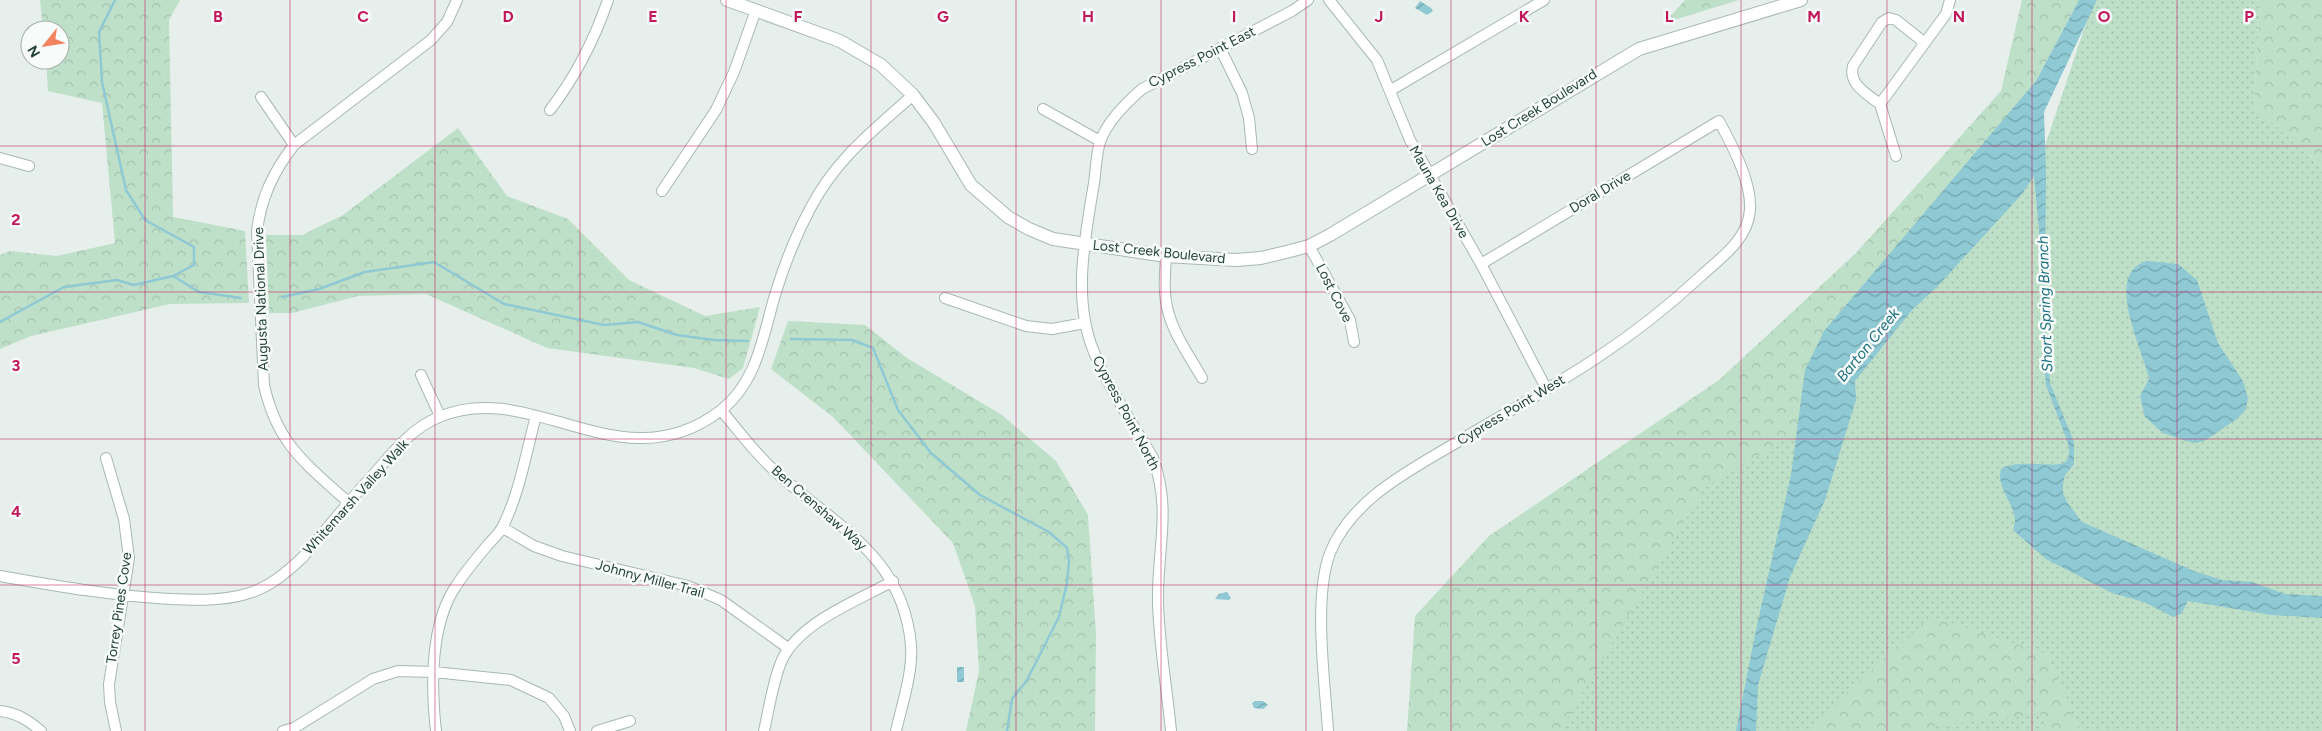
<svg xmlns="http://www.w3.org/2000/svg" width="2322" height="731" font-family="Figtree,sans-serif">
  <defs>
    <pattern id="grass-dots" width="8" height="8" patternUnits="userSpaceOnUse" patternTransform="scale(1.25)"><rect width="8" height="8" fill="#bfe0c8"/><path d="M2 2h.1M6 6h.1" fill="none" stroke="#a4c1ad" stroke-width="1.8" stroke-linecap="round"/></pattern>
    <pattern id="forest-crowns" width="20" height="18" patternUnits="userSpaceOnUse" patternTransform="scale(1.25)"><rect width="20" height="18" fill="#bfe0c8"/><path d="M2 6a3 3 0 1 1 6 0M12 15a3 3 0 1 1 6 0" fill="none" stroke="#a4c1ad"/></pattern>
    <pattern id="water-waves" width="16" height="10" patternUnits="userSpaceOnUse" patternTransform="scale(1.25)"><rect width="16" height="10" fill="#8ec9d4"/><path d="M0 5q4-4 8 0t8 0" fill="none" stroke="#74a5ad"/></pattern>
  </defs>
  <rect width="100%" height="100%" fill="#e6efeb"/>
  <!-- grass -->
  <path fill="url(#grass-dots)" d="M2097,0H2260L2254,106L2322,167V731H2079L2047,654L1817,720L1814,731H1523L1719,396L2035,176L2088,17Z
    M2052,696L2067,731H1891Z"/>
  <!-- forest -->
  <path fill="url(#forest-crowns)" d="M40,0H180L169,20L173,217L245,231L249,303L170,304L31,336L0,349V255L10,251L57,256L115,243L102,103L48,91L46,60H60V30H43Z
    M1685,0H1739L1664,23Z
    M2022,0H2079L2036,81L1805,370L1797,433L1704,488L1560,731H1407L1415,616L1489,536L1719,380L1856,253L2001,91Z
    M2260,0H2322V167L2254,106Z
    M458,128L507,196L568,219L629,280L705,316L760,307L743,368L729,379L694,368L547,348L426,294L358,296L292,313H269L266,235H302L343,215Z
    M788,321L865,325L907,358L1002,415L1056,461L1088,515L1096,635L1095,731H966L979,671L975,606L953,543L833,417L771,369Z
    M1931,616L2047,654L2079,731H2048L2040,714L1932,726L1931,731H1814L1817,720Z"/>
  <!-- water -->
  <path fill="url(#water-waves)" d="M2079,0H2097L2044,112L2046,172L2045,321L2050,383L2074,442V464L2065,475L2063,484V493L2067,502L2082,522L2194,571L2222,580L2252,582L2285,594L2322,596V618L2272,615L2188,601L2181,614L2173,617L2144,602L2112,593L2046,559L2013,530C2022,508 1995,492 2001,469C2017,458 2057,469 2065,462C2071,457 2069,450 2068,443L2046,385L2041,321L2043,306V273L2034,176L2022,194L1937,287L1912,310L1855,381L1856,400L1825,500L1790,577L1758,685L1756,731H1736L1757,625L1791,475L1805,370L1824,331L2036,81Z
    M1420,1L1431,8L1433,11L1427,15L1415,8Z
    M2147,261L2178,264L2197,280L2218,343L2243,381L2248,398L2246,409L2238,418L2206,440L2196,443L2183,440L2163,433L2145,417L2140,396L2149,379C2144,352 2102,273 2147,261Z
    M1227,592L1231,598L1229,600L1215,599L1219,594Z
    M957,667H964V682H957Z
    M1255,701H1263L1268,705L1263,709L1254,708L1252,703Z"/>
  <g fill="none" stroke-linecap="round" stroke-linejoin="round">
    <!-- stream -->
    <path stroke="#8ec9d4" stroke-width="2.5" d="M115,0L99,32L102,82L126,190L145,220L194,247V265L173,276
      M282,297L319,289L365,272L434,262L504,304L604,325L638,322L677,335L714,340L748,341
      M0,322L64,287L117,280L134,285L173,276L199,292L241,298
      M791,339L852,340L873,348L898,410L931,453L980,495L1049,532L1067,548L1069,561L1067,583L1059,617L1027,680L1012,699L1007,731"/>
    <!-- minor casing -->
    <g stroke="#a8b8b2" stroke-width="12">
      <path id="minor" d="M1329,0L1377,60L1410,140L1481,264L1546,388
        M1220,48L1242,93L1249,118L1252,149
        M1391,90L1544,0
        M261,97L294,145
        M1880,104C1867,94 1848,84 1853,66L1882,22L1889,18L1896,20L1925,43
        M1880,104L1946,14L1950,0
        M1880,104L1896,156
        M1043,109L1100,141
        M550,110C576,76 594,41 608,0
        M0,158L29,166
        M662,191L716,110L734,72L756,10
        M1309,246L1350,320L1354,342
        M1166,256C1165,274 1163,293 1168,311C1174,335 1190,357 1202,378
        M945,298L1026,326L1052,329L1085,323
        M421,375L440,416
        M721,410C739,431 756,455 777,473C836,526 903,556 911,645C913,673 902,704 896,731
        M106,458L124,519L129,558L109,684L110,702L116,731
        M348,502C305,463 277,444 264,385L257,231C261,198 273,172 294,145L431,40L447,22L457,0
        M503,528L534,546L562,556L688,586L721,600L788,648
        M0,576C57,586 113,596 170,599C195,600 223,601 246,594C269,588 287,572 303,557C326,529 349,501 374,474C393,452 412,428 439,417C532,377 621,486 720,411C757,383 763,336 775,295C784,265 796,235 811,207C837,158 873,131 913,95
        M0,711C17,713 28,720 41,731
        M283,731L294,728L373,679L398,671L434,672L511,680L549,698L564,716L570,731
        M436,731C431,687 430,624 456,586C465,572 476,559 486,547C492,540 499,534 503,526C520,492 526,452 536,416
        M597,731L630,721
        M764,731C769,709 773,680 782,660C800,622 857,601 893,581
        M1171,731C1167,688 1159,645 1158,602C1157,548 1172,511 1153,458C1133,424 1109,389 1094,352C1072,300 1085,237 1094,183C1096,170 1096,155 1100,142C1107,121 1127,102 1142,89L1292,11L1308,0
        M1328,731C1325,682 1313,598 1330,553C1352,498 1411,470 1459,441C1504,414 1551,388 1595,359C1633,334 1669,306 1702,275C1722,257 1748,239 1750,210C1752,182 1732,145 1719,121L1481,264"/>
    </g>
    <!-- tertiary casing -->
    <g stroke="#a8b8b2" stroke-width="14">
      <path id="tertiary" d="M727,0L840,41L881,65L913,95L934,123L971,185L1008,217L1029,229L1053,239L1166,256L1236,260L1261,258L1290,251L1309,246L1330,235L1639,49L1801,0"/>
    </g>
    <!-- minor -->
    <use href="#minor" stroke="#fff" stroke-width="10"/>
    <!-- tertiary -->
    <use href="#tertiary" stroke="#fff" stroke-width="12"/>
  </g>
  <!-- grid -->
  <path fill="none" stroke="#c2185b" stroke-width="1" stroke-opacity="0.55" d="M145,0V731M290,0V731M435,0V731M580,0V731M726,0V731M871,0V731M1016,0V731M1161,0V731M1306,0V731M1451,0V731M1596,0V731M1741,0V731M1887,0V731M2032,0V731M2177,0V731M0,146H2322M0,292H2322M0,439H2322M0,585H2322"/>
  <g text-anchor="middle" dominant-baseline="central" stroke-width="5" stroke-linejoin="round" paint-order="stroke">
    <!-- street labels -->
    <g font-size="14" fill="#24423a" stroke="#f7fbf9">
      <text transform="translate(1202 57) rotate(-27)">Cypress Point East</text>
      <text transform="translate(1539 108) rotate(-32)">Lost Creek Boulevard</text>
      <text transform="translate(1439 192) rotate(60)">Mauna Kea Drive</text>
      <text transform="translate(1600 192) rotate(-31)">Doral Drive</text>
      <text transform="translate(1159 252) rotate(6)">Lost Creek Boulevard</text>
      <text transform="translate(1334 293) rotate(63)">Lost Cove</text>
      <text transform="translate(261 299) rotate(-92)">Augusta National Drive</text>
      <text transform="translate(1511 410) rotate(-31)">Cypress Point West</text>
      <text transform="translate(1126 413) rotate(62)">Cypress Point North</text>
      <text transform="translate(356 497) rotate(-48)">Whitemarsh Valley Walk</text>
      <text transform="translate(819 508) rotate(41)">Ben Crenshaw Way</text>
      <text transform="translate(650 579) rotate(15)">Johnny Miller Trail</text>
      <text transform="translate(119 608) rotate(-82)">Torrey Pines Cove</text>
    </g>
    <!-- water labels -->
    <g font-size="15" font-style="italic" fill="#1c6f80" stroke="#f7fbf9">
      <text transform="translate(2045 304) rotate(-92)">Short Spring Branch</text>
      <text transform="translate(1868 345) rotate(-51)">Barton Creek</text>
    </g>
  </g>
  <g font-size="16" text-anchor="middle" font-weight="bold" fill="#c2185b" stroke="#f7fbf9" stroke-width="5" stroke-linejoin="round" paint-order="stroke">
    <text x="218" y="22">B</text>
    <text x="363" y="22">C</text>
    <text x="508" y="22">D</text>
    <text x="653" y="22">E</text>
    <text x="798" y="22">F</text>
    <text x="943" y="22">G</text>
    <text x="1088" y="22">H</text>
    <text x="1234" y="22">I</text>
    <text x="1379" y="22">J</text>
    <text x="1524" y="22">K</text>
    <text x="1669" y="22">L</text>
    <text x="1814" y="22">M</text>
    <text x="1959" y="22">N</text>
    <text x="2104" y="22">O</text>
    <text x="2249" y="22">P</text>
    <text x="16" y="225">2</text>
    <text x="16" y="371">3</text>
    <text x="16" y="517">4</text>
    <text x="16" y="664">5</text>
  </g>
  <!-- north arrow -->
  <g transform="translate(45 45) rotate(240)"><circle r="24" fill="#f7fbf9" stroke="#a3b1ad"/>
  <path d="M0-4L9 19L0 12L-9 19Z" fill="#f4845f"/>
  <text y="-8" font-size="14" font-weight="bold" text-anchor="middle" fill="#24423a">N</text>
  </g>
</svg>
